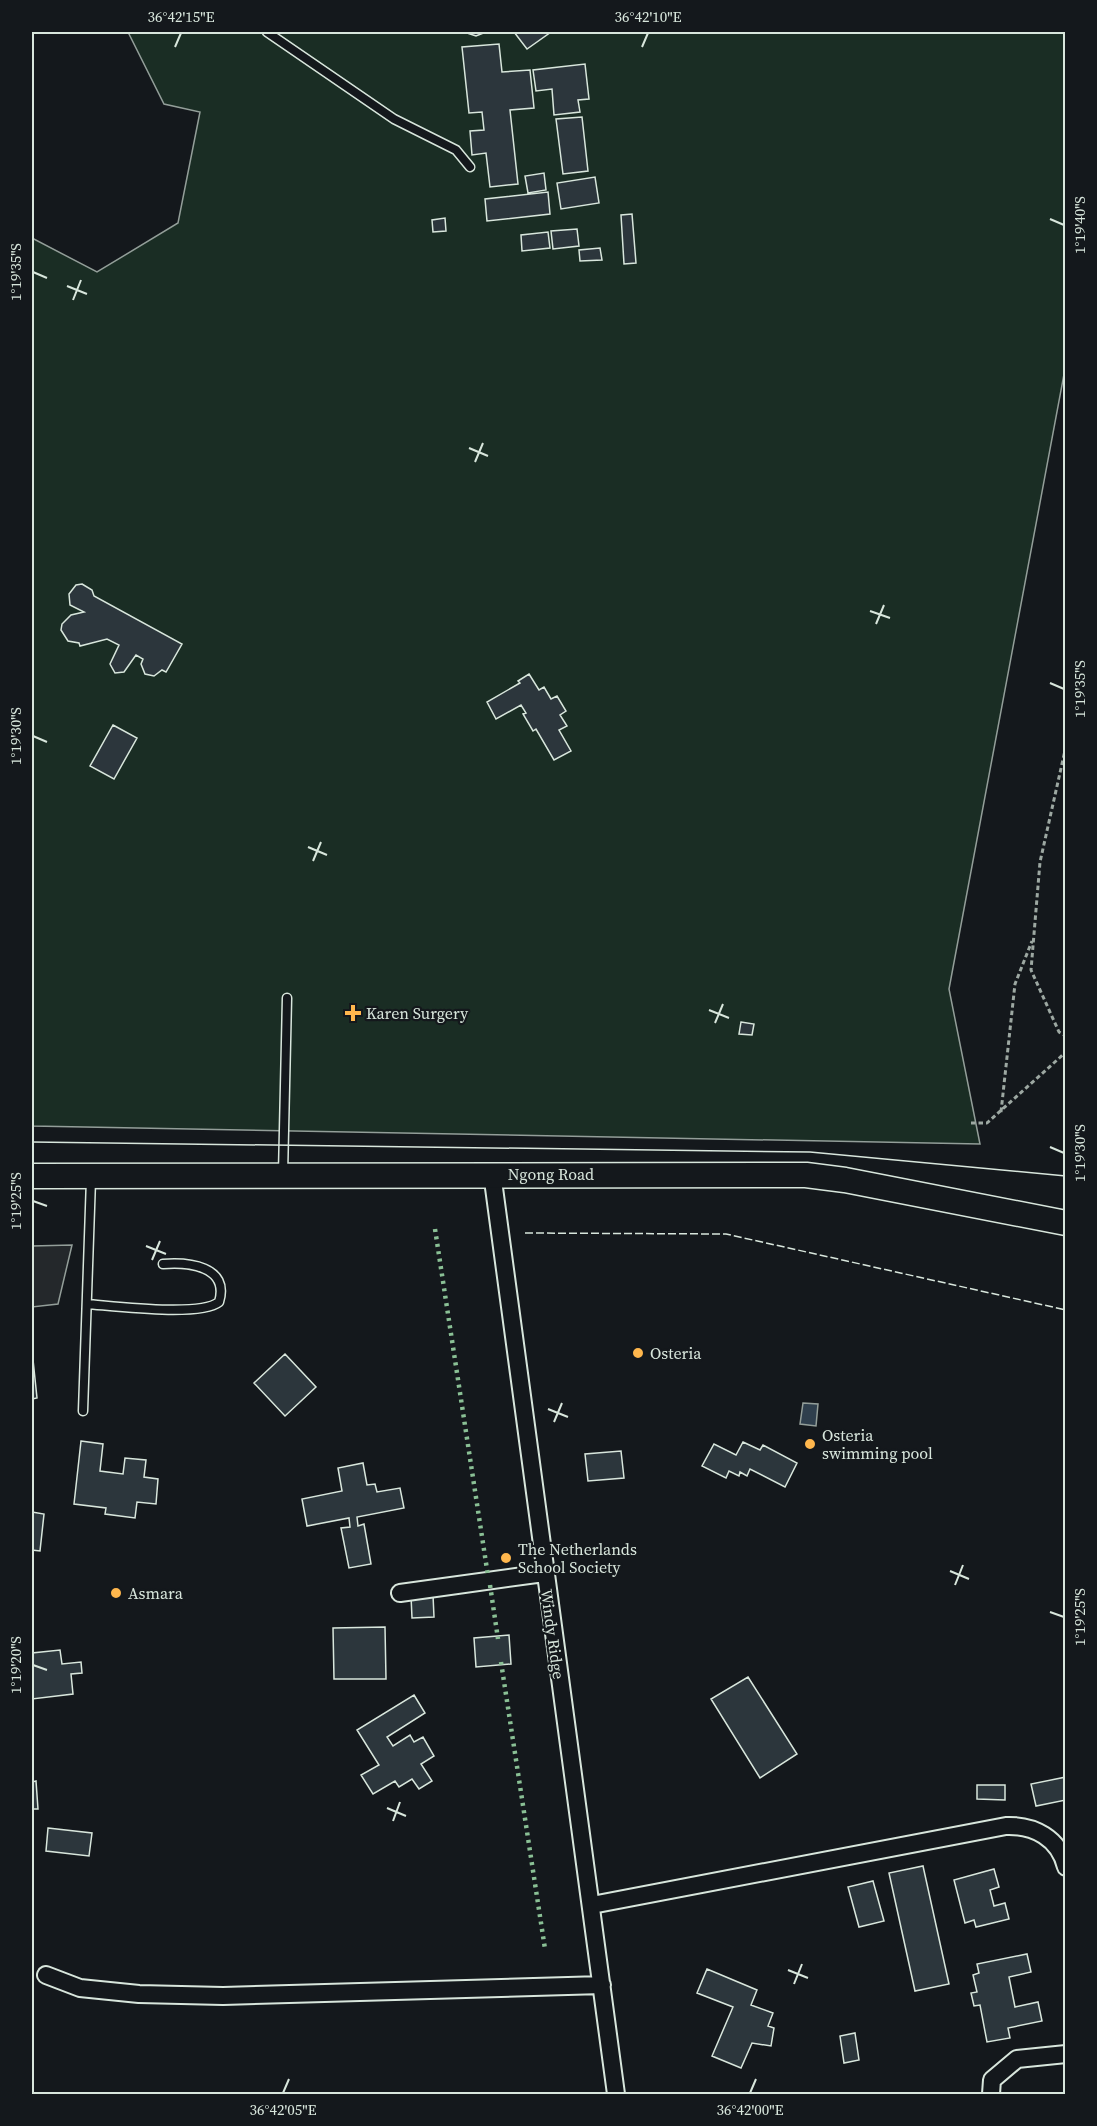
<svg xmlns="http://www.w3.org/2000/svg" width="1097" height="2126" font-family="'Source Serif 4',serif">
  <rect width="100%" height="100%" fill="#14181c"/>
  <!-- green -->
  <path fill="#1a2d24" stroke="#939e99" stroke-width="1.5" d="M128,32H1065V369L949,989L980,1144L32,1126V238L97,272L178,223L200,112L164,104Z"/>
  <!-- parking -->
  <path fill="#24282b" stroke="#939e99" stroke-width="1.5" d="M72,1245L58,1304L32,1307V1246Z"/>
  <!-- water -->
  <path fill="#2f3f4d" stroke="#939e99" stroke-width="1.5" d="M803,1403L818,1404L816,1426L800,1424Z"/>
  <!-- building -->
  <path fill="#2c363c" stroke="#d8e6dc" stroke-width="1.5" d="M464,32H486L476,36Z
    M514,32H551L527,49Z
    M499,44L502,72L530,70L534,108L510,110L518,184L490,187L486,153L472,155L470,131L484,130L482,112L469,113L462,47Z
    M585,64L589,99L578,100L580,112L554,115L552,89L536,91L533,70Z
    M582,117L588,171L563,174L556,119Z
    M544,173L546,190L528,193L525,176Z
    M595,177L599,203L561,209L557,183Z
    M548,192L550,214L487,221L485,199Z
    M632,214L636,263L624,264L621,215Z
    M445,218L446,231L433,232L432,220Z
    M577,229L579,246L553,249L551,231Z
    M548,232L550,248L522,251L521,235Z
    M600,248L602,260L580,261L579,250Z
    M82,584L92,590L94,596L182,644L166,672L162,670L154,676L145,674L141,664L143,659L136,655L124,672L115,673L110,664L119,645L107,639L80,646L79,643L68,641L61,630L62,624L71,615L84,612L70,605L69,594L76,585Z
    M529,674L539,690L544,687L551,699L557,696L566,711L560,715L567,726L559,730L571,751L554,760L536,729L533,731L523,714L526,713L521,705L496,719L487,702L520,683L518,681Z
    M113,725L137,738L114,779L90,766Z
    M741,1022L754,1024L752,1035L739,1034Z
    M32,1350L37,1398L32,1399Z
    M285,1354L316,1387L285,1416L254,1383Z
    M81,1441L103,1444L100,1471L123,1474L125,1458L146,1460L144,1477L158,1479L156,1504L137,1502L135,1518L105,1514L106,1508L74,1504Z
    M743,1442L760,1450L763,1445L797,1463L785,1487L750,1469L747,1476L740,1472L739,1476L729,1471L726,1478L702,1466L714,1444L736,1455Z
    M621,1451L624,1478L588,1481L585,1454Z
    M363,1463L367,1485L375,1484L377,1492L400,1488L404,1508L357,1517L358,1526L364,1524L371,1564L349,1568L341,1528L350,1527L349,1518L307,1526L302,1499L342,1491L338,1468Z
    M32,1512L44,1514L40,1551L32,1550Z
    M433,1595L434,1617L412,1618L411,1596Z
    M385,1627L386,1679H334L333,1628Z
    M509,1635L511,1664L476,1667L474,1638Z
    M60,1650L62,1664L81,1662L82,1673L71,1674L73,1694L32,1699V1653Z
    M748,1677L797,1754L760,1778L711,1699Z
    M414,1695L425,1713L387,1737L393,1746L410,1735L414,1742L423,1737L434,1756L421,1764L432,1781L419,1789L412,1779L399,1787L395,1781L373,1794L361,1775L379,1765L357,1730Z
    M1066,1777V1800L1036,1806L1031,1784Z
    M36,1781L38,1809H32V1782Z
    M977,1785H1005V1800L977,1799Z
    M48,1828L92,1833L89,1856L46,1851Z
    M923,1866L949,1984L915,1991L889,1873Z
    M994,1869L999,1887L990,1890L994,1906L1005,1903L1009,1919L976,1927L974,1920L965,1923L954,1880Z
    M873,1881L884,1921L859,1927L848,1887Z
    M1027,1954L1031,1972L1009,1977L1015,2007L1038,2002L1042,2021L1008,2028L1010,2038L987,2042L980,2005L974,2006L971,1993L977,1992L973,1975L979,1973L977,1964Z
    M707,1969L757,1990L751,2005L773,2013L768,2026L774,2028L771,2046L752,2043L741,2068L712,2056L733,2007L697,1993Z
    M855,2033L859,2060L844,2063L840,2036Z"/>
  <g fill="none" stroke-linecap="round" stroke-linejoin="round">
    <!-- service casing -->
    <g stroke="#d8e6dc" stroke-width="11">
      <path id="service" d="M267,32L394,119L456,150L470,167
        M283,1174L287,998
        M87,1304C114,1306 200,1317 219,1302C230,1266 188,1262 163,1264
        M83,1411L91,1179"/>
    </g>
    <!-- minor casing -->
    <g stroke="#d8e6dc" stroke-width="20">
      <path id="minor" d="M492,1173L616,2094
        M400,1593L544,1573
        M592,1905L1006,1826C1034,1825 1059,1838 1066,1867
        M46,1975L80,1988L139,1994L223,1996L602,1985
        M991,2094L992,2080L1017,2059L1066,2054"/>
    </g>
    <!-- secondary casing -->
    <g stroke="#d8e6dc" stroke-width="27">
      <path id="secondary" d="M32,1176L806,1175L845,1180L1066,1223"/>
    </g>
    <!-- path -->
    <path stroke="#9da8a2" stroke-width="3" stroke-dasharray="4.5 3" stroke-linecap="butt" d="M1066,746L1040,862L1031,970L1059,1032L1066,1036
      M1001,1112L1015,984L1032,941
      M971,1123H987L1066,1052"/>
    <!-- service -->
    <use href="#service" stroke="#14181c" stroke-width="8"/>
    <!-- minor -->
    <use href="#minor" stroke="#14181c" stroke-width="16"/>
    <!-- secondary -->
    <use href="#secondary" stroke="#14181c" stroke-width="24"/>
    <!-- tram -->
    <path stroke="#d8e6dc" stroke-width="1.5" d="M32,1142L810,1152L1066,1176"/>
    <!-- hedge -->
    <path stroke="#8ac095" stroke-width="4.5" stroke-dasharray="3 4.5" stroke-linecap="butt" d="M435,1229L488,1576
      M490,1585L498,1639
      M501,1662L545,1949"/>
    <!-- fence -->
    <path stroke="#d8e6dc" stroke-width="1.5" stroke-dasharray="8 3" stroke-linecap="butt" d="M525,1233L726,1234L1066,1310"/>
  </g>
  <!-- ticks -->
  <path fill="none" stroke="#d8e6dc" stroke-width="2" d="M175,47L181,33M642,47L648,33M1050,219L1064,225M33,272L47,278M67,286L87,294M73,300L81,280M469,448L488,456M475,462L483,443M870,611L890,618M876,624L884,605M1050,683L1064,689M33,736L47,742M308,847L327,855M313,861L321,842M709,1010L729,1018M715,1023L723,1004M1050,1147L1064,1153M33,1201L47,1206M146,1246L166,1254M152,1260L160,1241M548,1409L568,1417M554,1422L562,1403M950,1571L969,1579M955,1585L963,1565M1050,1612L1064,1617M33,1665L47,1670M387,1808L406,1816M393,1821L400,1802M788,1970L808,1978M794,1984L802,1964M283,2093L289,2079M750,2093L756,2079"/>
  <!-- markers -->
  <g fill="#ffb74d" stroke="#14181c" stroke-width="2">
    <path d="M350 1004h6v6h6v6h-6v6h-6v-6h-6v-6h6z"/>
    <circle cx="638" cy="1353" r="6"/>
    <circle cx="810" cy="1444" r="6"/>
    <circle cx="506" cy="1558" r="6"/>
    <circle cx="116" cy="1593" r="6"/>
  </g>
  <g text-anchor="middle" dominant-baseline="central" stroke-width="4.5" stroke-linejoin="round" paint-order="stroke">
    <!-- poi labels -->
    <g font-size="16" fill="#d8e6dc" stroke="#14181c" text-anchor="start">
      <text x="366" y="1013">Karen Surgery</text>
      <text x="650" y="1353">Osteria</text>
      <text x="822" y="1435">Osteria<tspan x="822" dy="18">swimming pool</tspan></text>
      <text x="518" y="1549">The Netherlands<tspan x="518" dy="18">School Society</tspan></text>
      <text x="128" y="1593">Asmara</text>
    </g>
    <!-- street labels -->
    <g font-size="16" fill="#d8e6dc" stroke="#14181c">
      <text x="551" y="1174">Ngong Road</text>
      <text transform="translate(553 1634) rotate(82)">Windy Ridge</text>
    </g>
  </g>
  <!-- border -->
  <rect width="1097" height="2126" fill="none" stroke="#14181c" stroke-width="66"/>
  <rect x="33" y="33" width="1031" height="2060" fill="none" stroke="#d8e6dc" stroke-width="2"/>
  <g font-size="15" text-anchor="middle" fill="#d8e6dc">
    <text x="181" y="22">36°42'15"E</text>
    <text x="648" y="22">36°42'10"E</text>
    <text transform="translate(1080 225) rotate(-90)" y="5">1°19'40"S</text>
    <text transform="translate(16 272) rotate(-90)" y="5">1°19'35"S</text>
    <text transform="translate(1080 689) rotate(-90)" y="5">1°19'35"S</text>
    <text transform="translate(16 736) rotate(-90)" y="5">1°19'30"S</text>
    <text transform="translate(1080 1153) rotate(-90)" y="5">1°19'30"S</text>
    <text transform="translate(16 1201) rotate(-90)" y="5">1°19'25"S</text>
    <text transform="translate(1080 1617) rotate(-90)" y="5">1°19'25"S</text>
    <text transform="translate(16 1665) rotate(-90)" y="5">1°19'20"S</text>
    <text x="283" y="2115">36°42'05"E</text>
    <text x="750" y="2115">36°42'00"E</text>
  </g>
</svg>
